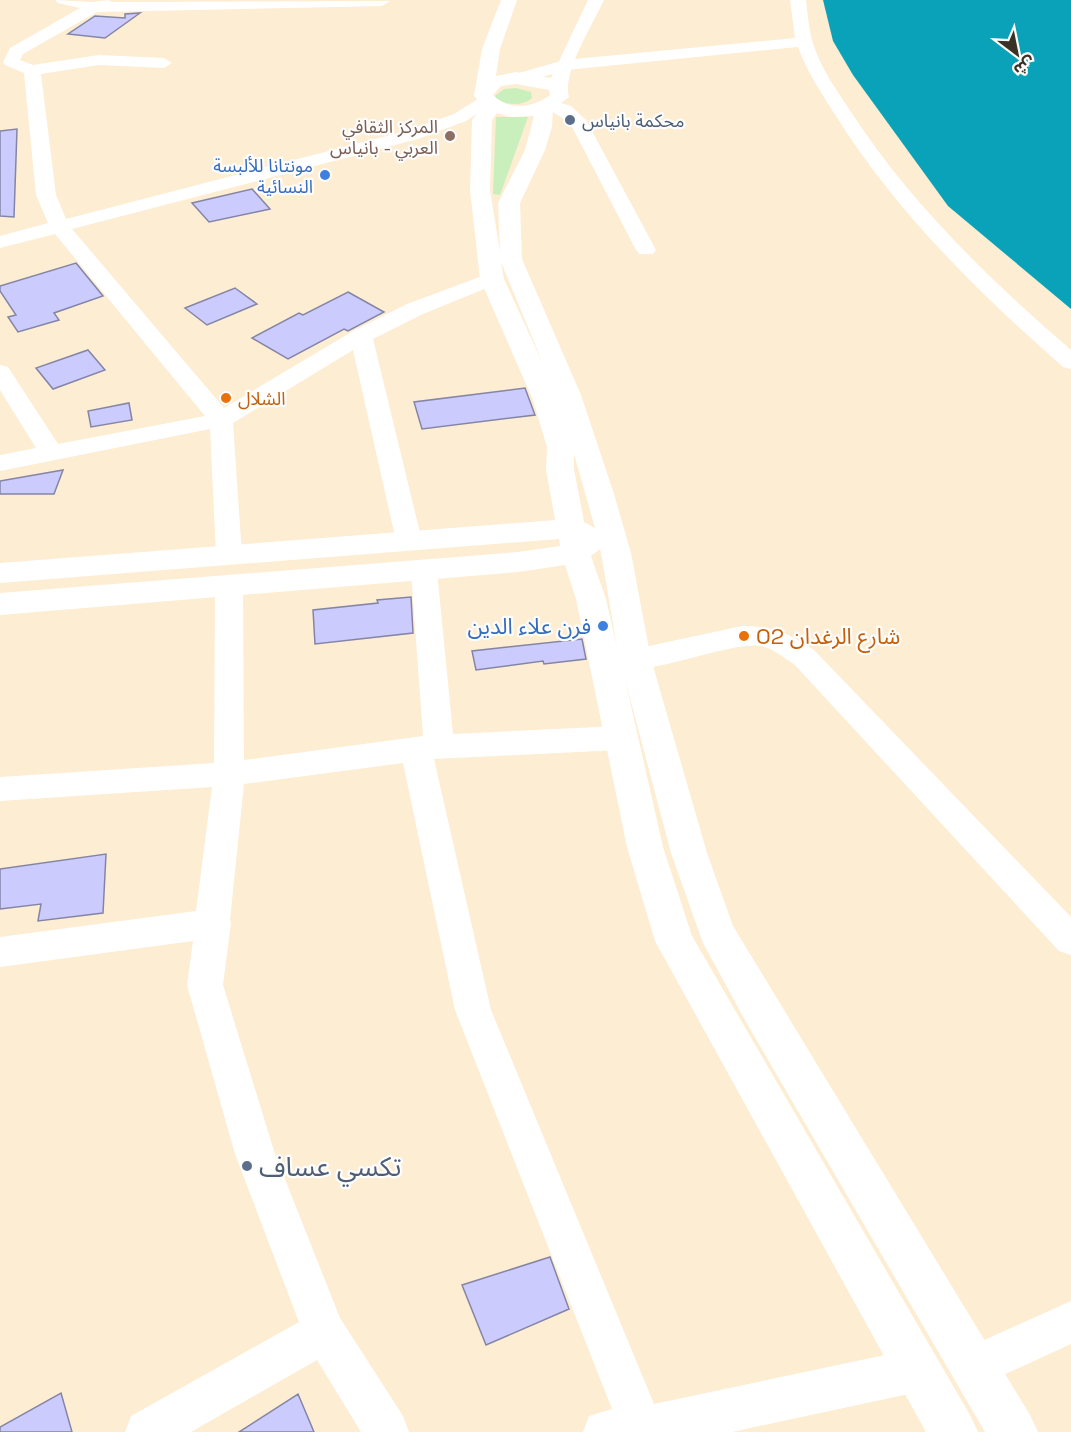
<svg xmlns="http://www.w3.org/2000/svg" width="1071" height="1432" font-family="'Space Grotesk','Noto Sans Arabic',sans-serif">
  <rect width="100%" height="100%" fill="#fdedd2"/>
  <!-- green -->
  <path fill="#c8efbc" d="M516,88L531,92L532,98C522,106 507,106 496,98L495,96L504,89Z
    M496,117H528L500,195L493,194Z"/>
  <!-- water -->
  <path fill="#0aa2b8" d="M823,0H1071V309L948,206L853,75L833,41Z"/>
  <!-- building -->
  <path fill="#cbccfd" stroke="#8485a6" stroke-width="1.5" d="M140,13L105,38L68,34L95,16L125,18V14Z
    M17,129L14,217L0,216V131Z
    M252,189L270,209L209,222L192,203Z
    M76,263L103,296L54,313L59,320L18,332L8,317L16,315L0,291V286Z
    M235,288L257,304L207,325L185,308Z
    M348,292L384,312L348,331L344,329L288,359L252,338L299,313L303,315Z
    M88,350L105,370L53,389L36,368Z
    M525,388L535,415L422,429L414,402Z
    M129,403L132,420L91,427L88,411Z
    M63,470L54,494H0V481Z
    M411,597L413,633L315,644L313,610L378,603L377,600Z
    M582,639L586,659L544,664L543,661L476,670L472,651Z
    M106,854L103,913L38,921L41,904L0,909V869Z
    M550,1257L569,1309L486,1345L462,1285Z
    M61,1393L72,1432H0V1427Z
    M298,1394L314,1432H239Z"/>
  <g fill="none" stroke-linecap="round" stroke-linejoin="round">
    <!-- minor -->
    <path fill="#fff" fill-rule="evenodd" d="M55,0L92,2L109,0L111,2L390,1L382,6L97,12L23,54L20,60L33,65L99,55L164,58L172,63L164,68L99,65L41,74L56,195L66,219L406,131L454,114L481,97H493L496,101L466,121L418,139L72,229L224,408L353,331L407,304L485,275L492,273L499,275L502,279L499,283L423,314L373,339L422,541L418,547L409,550L400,547L396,541L353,350L233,423L242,555L238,561L229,564L220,561L216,555L210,429L0,471V455L36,448L0,390V365L8,367L58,444L205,416L55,234L0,248V236L48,223L36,195L24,73L5,65L3,62L10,48L80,8L58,3Z
      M790,0H806C808,16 809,34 815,49C823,72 838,92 851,112C911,204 989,279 1071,350V369L1063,367C977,291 897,213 836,116C822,94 807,72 798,47L566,70L525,82L517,77L519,73L564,60L795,38Z
      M551,100L571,106L586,120L656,250L653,254H639L636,250L570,123L542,105L545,101Z
      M424,562L434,565L437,571L453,734L619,726L630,730L634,738L630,746L619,750L434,759L491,1010L654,1404L918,1348L933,1355L940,1370L933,1385L918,1392L732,1432H583L589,1416L612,1409L455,1010L403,763L244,784L230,920L231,923L223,985L275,1154L340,1318L403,1416L409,1432H361L317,1360L191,1432H125L131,1416L299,1322L235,1154L187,985L193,941L0,967V937L196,911L212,787L0,801V777L214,763L215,586L219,579L229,577L239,579L243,586L244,760L423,736L411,571L414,565Z
      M742,626C773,626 788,633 814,650L1071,917V955L1059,951L794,664C784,658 773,648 761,646C747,644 733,648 719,651C684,659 635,677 600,666L596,659L600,652L610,649H635Z
      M1071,1301V1344L975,1388L960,1381L953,1366L960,1351Z"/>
    <!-- major -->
    <path fill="#fff" fill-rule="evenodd" d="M501,0H517L500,49L496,76L516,72L551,78L588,0H604C593,24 562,72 569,97L553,109L552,127L545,150L520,203L522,259L581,395L614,494L631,553L651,659L707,853L733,926L1030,1415L1038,1432H985L746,1022L703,943L671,853L625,679L663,847L692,936L970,1415L978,1432H926L655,941L627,847L576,599L565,565L518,572L0,615V593L518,552L560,546L559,539L0,583V563L555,520L546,469L547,447L533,400L480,279L470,190L472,120L483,106L474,96L482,49ZM516,84L549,90L550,95C533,108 508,111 493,95L501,86ZM497,113L510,117L534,116L525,150L498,203L500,252L490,190L492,120ZM501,262L544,366L504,279ZM574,454L595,528L584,522L574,469ZM600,549L601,553L617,647L606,599L591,556Z"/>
  </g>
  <!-- markers -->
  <g fill="#5c6f8a" stroke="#fdfdfd" stroke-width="2">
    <circle cx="570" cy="120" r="6"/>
    <circle cx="247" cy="1166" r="6"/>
  </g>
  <circle fill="#8d6e63" stroke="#fdfdfd" stroke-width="2" cx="450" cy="136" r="6"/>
  <g fill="#3f7fe0" stroke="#fdfdfd" stroke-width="2">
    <circle cx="325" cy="175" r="6"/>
    <circle cx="603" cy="626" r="6"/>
  </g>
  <g fill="#e8710a" stroke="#fdfdfd" stroke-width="2">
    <circle cx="226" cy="398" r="6"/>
    <circle cx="744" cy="636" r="6"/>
  </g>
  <g text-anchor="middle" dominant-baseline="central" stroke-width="4.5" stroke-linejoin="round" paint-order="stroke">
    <!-- far-service labels -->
    <g font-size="18" fill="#4e5e75" stroke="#fdfdfd" text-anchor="start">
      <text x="582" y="120">محكمة بانياس</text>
    </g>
    <!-- far-education labels -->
    <g font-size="18" fill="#785e54" stroke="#fdfdfd" text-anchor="end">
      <text x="438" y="126">المركز الثقافي<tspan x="438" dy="21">العربي - بانياس</tspan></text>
    </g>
    <!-- far-shop labels -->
    <g font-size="18" fill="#366cbe" stroke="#fdfdfd" text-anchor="end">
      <text x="313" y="165">مونتانا للألبسة<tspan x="313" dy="21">النسائية</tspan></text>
    </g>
    <!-- far-food labels -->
    <g font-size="18" fill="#c56008" stroke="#fdfdfd" text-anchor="start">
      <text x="238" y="398">الشلال</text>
    </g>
    <!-- shop labels -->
    <g font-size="22" fill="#366cbe" stroke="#fdfdfd" text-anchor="end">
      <text x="591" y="626">فرن علاء الدين</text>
    </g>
    <!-- food labels -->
    <g font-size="22" fill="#c56008" stroke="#fdfdfd" text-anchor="start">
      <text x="756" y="636">O2 شارع الرغدان</text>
    </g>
    <!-- near-service labels -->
    <g font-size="27" fill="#4e5e75" stroke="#fdfdfd" text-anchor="start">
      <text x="259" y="1166">تكسي عساف</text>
    </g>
  </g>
  <!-- north arrow -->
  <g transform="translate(1017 54) rotate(148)" stroke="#fdfdfd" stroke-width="4.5" paint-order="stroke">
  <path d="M0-4.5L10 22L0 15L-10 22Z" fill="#3a3325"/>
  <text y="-9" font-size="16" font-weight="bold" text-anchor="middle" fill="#3a3325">ش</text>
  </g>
</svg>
